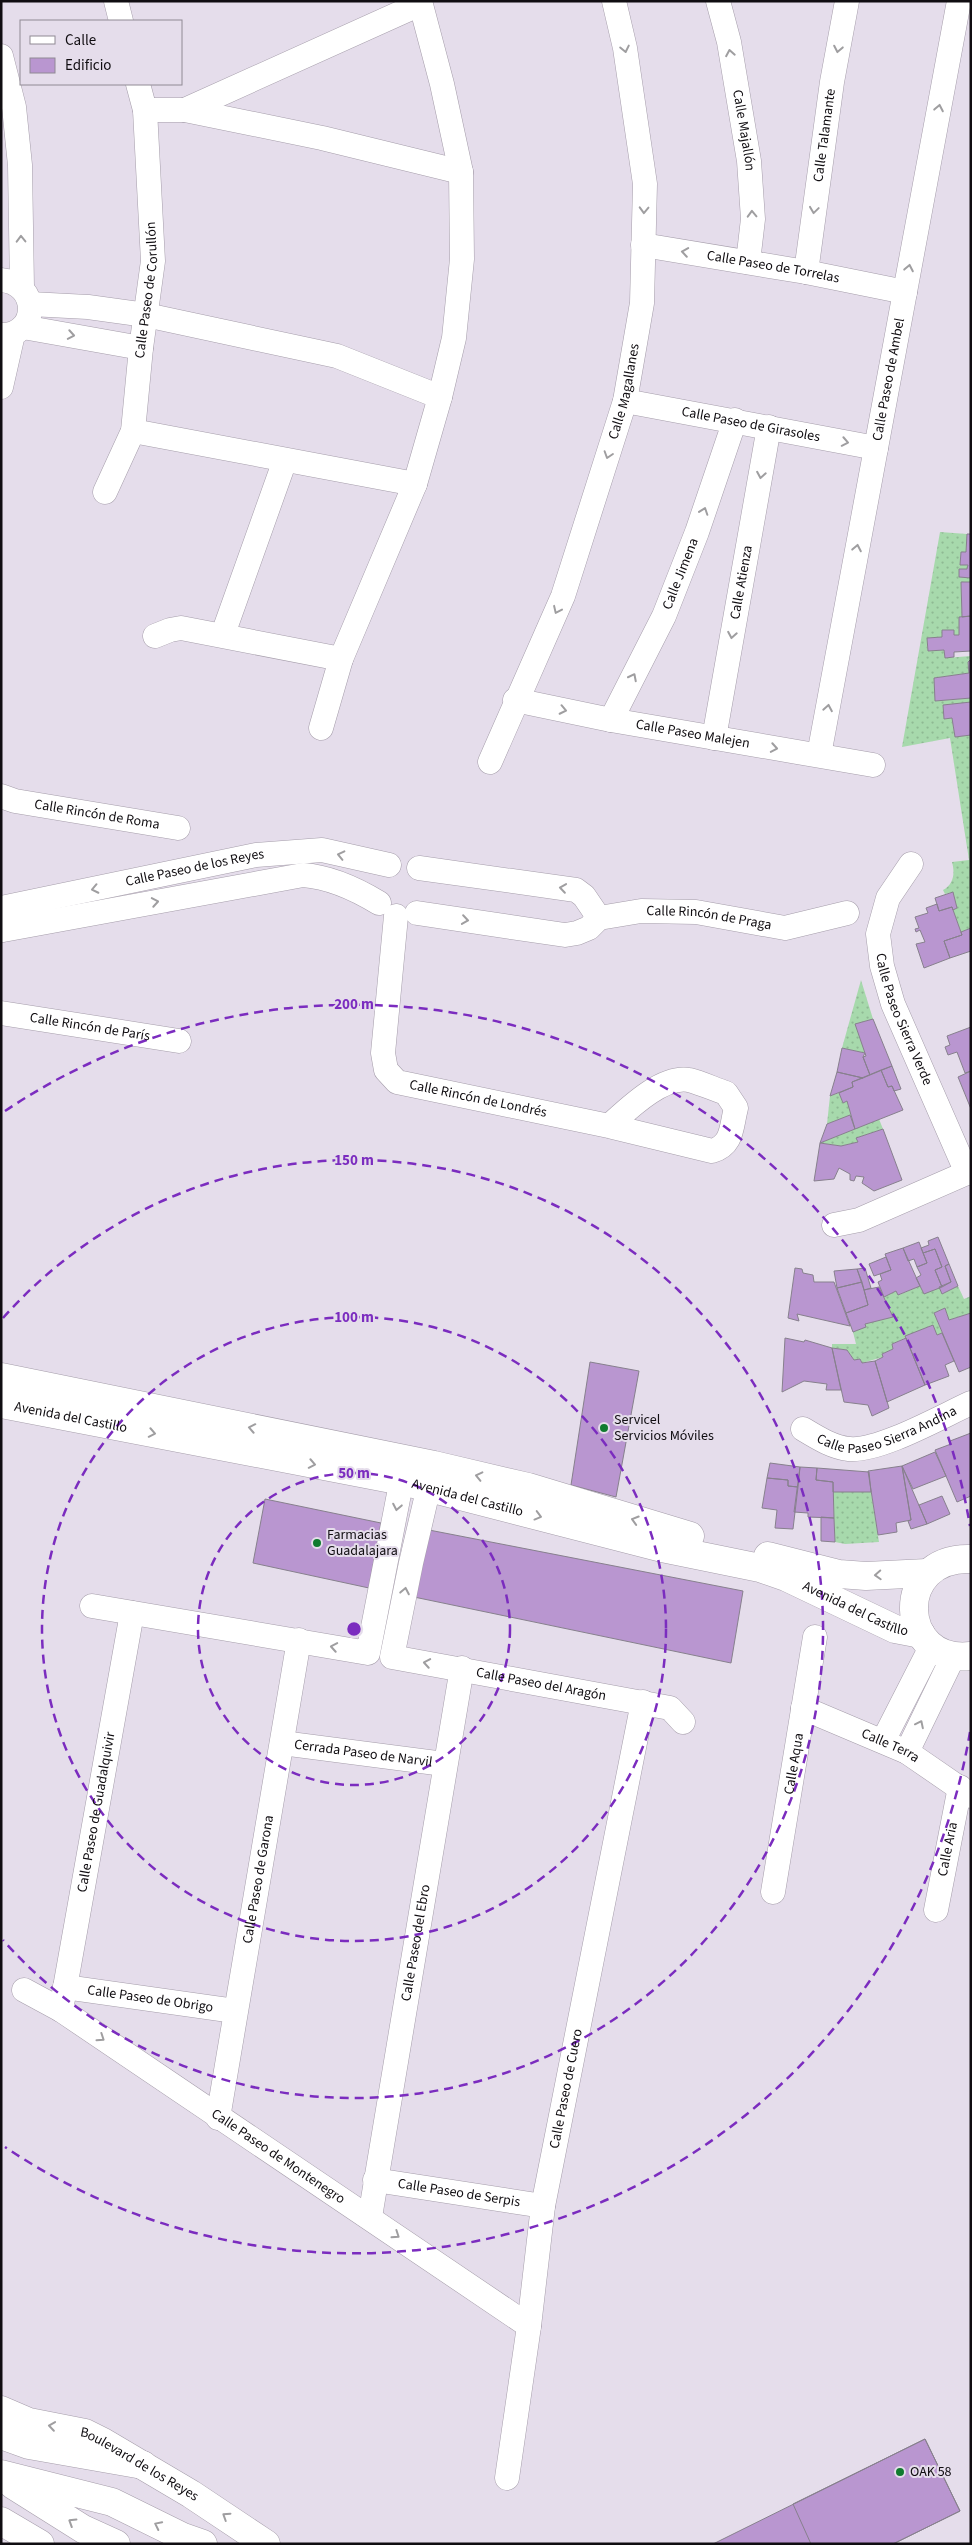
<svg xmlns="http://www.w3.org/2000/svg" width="972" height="2545" font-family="'Source Sans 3',sans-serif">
  <defs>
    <pattern id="grass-dots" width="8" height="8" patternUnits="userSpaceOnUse" patternTransform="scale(1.25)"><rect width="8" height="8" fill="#a7d9ac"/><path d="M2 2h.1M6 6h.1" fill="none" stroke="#8fb993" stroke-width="1.8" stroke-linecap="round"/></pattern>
  </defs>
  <rect width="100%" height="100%" fill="#e5ddeb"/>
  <!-- grass -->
  <path fill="url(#grass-dots)" d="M940,532L967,534L966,552H961L960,564L968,565L967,569H959V577L971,578V582H961L962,617L959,635H954L953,630H943L942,637L927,638L928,651L944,650L945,658L971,656L968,662L969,673L934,678L936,701L971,698V702L943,706L944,719L952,718L955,737L971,735V928L961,932L953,910L957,908L953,892L945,894L943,890C954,884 955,873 952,862L969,860L950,738L902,747Z
    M861,980L873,1019L856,1024L865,1053L842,1048Z
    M839,1093L843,1103L847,1101L852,1115L827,1124L830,1096Z
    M879,1119L883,1129L857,1138L858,1142L841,1146L820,1143Z
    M920,1286L924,1294L939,1287L942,1294L958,1286L964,1299L971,1296V1313L949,1320L945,1308L934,1313L942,1333L937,1335L932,1325L892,1344L893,1349L882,1354L883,1357L862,1363L860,1359L854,1360L847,1350L832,1348V1344H856L853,1332L866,1327L865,1324L893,1317L884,1297L896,1291L899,1295Z
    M833,1492H871L879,1542L845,1544L835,1542Z"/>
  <!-- building -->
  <path fill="#b996d0" stroke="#87808d" d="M967,534H971V578L959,577V569H967L968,565H960L961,552H966Z
    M961,582H971V616L962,617Z
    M971,616V651L954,652V657L945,658L944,650L928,651L927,638L942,637V630H954V635H959V617Z
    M971,659V698L935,701L934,678L969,673L968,662Z
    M971,702V735L955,737L952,718L944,719L943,705Z
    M953,892L957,908L953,910L952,907L939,911L935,898Z
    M937,904L939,911L952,907L962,935L944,941L950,958L924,968L916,944L925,942L920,930L916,932L915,929L919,928L915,917L928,913L926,908Z
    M971,928V951L950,958L944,941L962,935L961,932Z
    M873,1019L892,1066L870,1075L863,1057L866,1056L855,1024Z
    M971,1027V1071L965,1073L957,1052L948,1055L945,1047L950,1045L947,1036Z
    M842,1048L865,1053L863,1057L870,1075L863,1078L837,1072Z
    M892,1066L901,1089L894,1091L892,1086L888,1087L881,1070Z
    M881,1070L888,1087L892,1086L903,1110L855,1129L847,1101L843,1103L839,1093L853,1087L852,1082Z
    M971,1071V1109L958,1077Z
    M837,1072L863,1078L852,1082L853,1087L830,1096Z
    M850,1115L855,1129L820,1143L827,1124Z
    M883,1129L902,1180L874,1191L862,1183L864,1177L856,1176L854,1181L850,1180V1174L839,1168L834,1179L814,1181L820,1143L841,1146L858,1142L856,1138Z
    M938,1237L949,1264L945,1266L951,1282L942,1287L935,1270L942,1267L935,1249L923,1253L921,1248L929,1245L928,1241Z
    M919,1242L927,1263L917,1267L914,1259L908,1261L903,1248Z
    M903,1248L920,1286L898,1295L896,1291L884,1297L878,1282L882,1280L880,1274L891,1270L885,1254Z
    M935,1249L942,1267L935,1270L942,1287L924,1294L916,1278L921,1275L917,1267L927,1263L923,1253Z
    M886,1257L891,1270L874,1276L869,1264Z
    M949,1264L958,1286L942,1294L939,1287L951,1282L945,1266Z
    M795,1268L802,1269L803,1273L813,1275L814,1282H834L850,1326L797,1314L799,1321L788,1318Z
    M865,1268L871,1288L864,1290L857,1269Z
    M857,1269L862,1282L837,1288L834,1271Z
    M862,1282L868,1305L846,1313L837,1288Z
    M879,1287L893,1317L865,1324L866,1327L853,1332L846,1313L868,1305L864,1290Z
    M945,1308L949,1320L971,1313V1367L959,1372L934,1313Z
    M933,1325L937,1335L942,1333L954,1361L945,1365L949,1376L925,1385L905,1336Z
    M785,1338L804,1342L805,1340L832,1348L841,1390H826L827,1384L804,1381L782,1392Z
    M906,1338L925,1385L887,1402L875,1361L883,1357L882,1354L893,1349L892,1344Z
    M832,1348L847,1350L854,1360L860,1359L862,1363L875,1361L889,1408L872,1416L868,1405L844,1402Z
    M590,1362L639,1371L616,1497L571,1485Z
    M971,1433V1496L957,1502L935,1450L951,1444L950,1441Z
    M935,1452L946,1476L913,1489L902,1466Z
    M770,1463L800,1467L798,1487L788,1486V1480L767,1478Z
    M902,1466L911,1520L896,1523L897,1532L878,1535L868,1471Z
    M902,1466L927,1524L911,1529L908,1521L911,1520Z
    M800,1467L817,1468L816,1480L833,1482L834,1518L808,1517V1513L794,1512Z
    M817,1468L869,1472L871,1492H833V1482L816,1480Z
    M767,1478L788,1480V1486L798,1487L793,1529L775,1528L777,1510L762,1508Z
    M942,1496L950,1514L927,1524L919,1505Z
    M265,1499L381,1523L369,1588L253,1563Z
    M821,1517L834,1518L835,1542L821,1541Z
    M429,1530L743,1591L731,1663L414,1597Z
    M925,2439L960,2511L893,2544H713Z
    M925,2439L960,2511L893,2544H811L793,2504Z"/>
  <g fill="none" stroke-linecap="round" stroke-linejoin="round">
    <!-- street casing -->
    <g stroke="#a59daa" stroke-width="25">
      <g id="street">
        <path d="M116,1L121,21"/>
        <path id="s1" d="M718,1L729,42L749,161L753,219L748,262"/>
        <path d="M1,56L14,107L20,165L22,288"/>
        <path d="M145,110H185L322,138L461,172"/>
        <path d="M185,110L420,4"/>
        <path id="s2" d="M643,245L806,272L905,292"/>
        <path id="s3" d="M806,272L832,82L847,1"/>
        <path d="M1,280C40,283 39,336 1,335"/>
        <path d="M30,304L88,307L146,315L337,356L440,397"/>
        <path d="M23,327L141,348"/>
        <path d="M1,387L13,334"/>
        <path id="s4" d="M625,401L876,448"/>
        <path d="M133,431L415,484"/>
        <path id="s5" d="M105,492L133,431L141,348L153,261L145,110L138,84"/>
        <path d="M223,634L285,460"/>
        <path d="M155,636L170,630L181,628L341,659"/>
        <path id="s6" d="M515,700L611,720L873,765"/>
        <path id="s7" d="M611,720L664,616L697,532L735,420"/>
        <path d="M321,728L341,659L415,484L440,397L454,338L462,259L461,172L442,84L420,1"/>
        <path id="s8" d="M714,738L769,427"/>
        <path id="s9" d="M819,755L959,1"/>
        <path id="s10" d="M490,762L563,596L625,401L642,303L645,184L625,48L614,1"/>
        <path id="s11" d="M1,796L15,801L178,828"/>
        <path id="s12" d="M911,864L888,898L878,934L882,966L893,1004L967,1173"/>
        <path d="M419,868L576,890L584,896L599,918"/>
        <path id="s13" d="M1,908L256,855L322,850L389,865"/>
        <path id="s14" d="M417,913L565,935L577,933L589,928L599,918L641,911L696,912L785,928L847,913"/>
        <path id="s15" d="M396,916L383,1053L386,1070L397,1082L609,1126L712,1151C733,1145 731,1127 736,1108L726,1093C714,1089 701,1083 689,1080C662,1075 627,1110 609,1126"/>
        <path d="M3,930L303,875C330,877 356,889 379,903"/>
        <path id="s16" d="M1,1013L179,1041"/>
        <path d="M834,1225L859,1220L971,1171"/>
        <path id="s17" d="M803,1429C818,1438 832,1447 849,1449C879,1452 942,1416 971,1403"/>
        <path id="s18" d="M433,1469L411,1563L392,1657L670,1708L683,1722"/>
        <path d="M92,1606L368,1653L405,1463"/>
        <path id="s19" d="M803,1708L907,1752L971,1796"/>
        <path d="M883,1741L931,1647"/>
        <path id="s20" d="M282,1743L444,1764"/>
        <path d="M907,1752L953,1657"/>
        <path id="s21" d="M773,1892L815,1637"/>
        <path id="s22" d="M936,1910L960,1787"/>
        <path id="s23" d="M65,1987L235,2011"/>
        <path id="s24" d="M24,1990L61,2010L529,2326"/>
        <path id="s25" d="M61,2010L132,1613"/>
        <path id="s26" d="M218,2118L299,1640"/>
        <path id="s27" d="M375,2180L543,2206"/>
        <path id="s28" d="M370,2217L462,1668"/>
        <path id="s29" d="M507,2478L529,2326L543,2206L643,1702"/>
      </g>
    </g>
    <!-- secondary casing -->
    <g stroke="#a59daa" stroke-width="29">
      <g id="secondary">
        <path d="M1,1377L434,1465L528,1487L690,1536"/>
        <path id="s30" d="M1,1404L402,1481L662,1548L760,1568L786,1577L895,1629L921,1634"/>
        <path d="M768,1556L839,1574L866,1576L927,1573"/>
        <path d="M971,1559C892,1556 898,1665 971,1656"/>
      </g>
    </g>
    <!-- primary casing -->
    <g stroke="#a59daa" stroke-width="29">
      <g id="primary">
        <path id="s31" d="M1,2410L29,2422L85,2433L103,2442L191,2494L266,2544"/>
      </g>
    </g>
    <!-- highway casing -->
    <g stroke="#a59daa" stroke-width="29">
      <path id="highway" d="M1,2435L29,2445L143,2465
        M1,2474L112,2502L183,2537L203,2544
        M13,2485L83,2529L116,2544
        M1,2521L40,2544"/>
    </g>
    <!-- street -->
    <use href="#street" stroke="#fff" stroke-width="24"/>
    <!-- secondary -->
    <use href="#secondary" stroke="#fff" stroke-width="28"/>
    <!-- primary -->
    <use href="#primary" stroke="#fff" stroke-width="28"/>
    <!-- highway -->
    <use href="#highway" stroke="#fff" stroke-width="28"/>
  </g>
  <!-- one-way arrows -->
  <defs><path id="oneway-chevron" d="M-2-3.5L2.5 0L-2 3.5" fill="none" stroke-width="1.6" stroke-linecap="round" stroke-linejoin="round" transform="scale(1.25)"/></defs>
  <g stroke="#9f9ea0">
    <use href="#oneway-chevron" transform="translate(625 49) rotate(78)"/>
    <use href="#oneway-chevron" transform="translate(838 49) rotate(101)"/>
    <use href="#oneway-chevron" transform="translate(730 53) rotate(-100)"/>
    <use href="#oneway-chevron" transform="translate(939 108) rotate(-79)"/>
    <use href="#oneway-chevron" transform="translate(644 210) rotate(92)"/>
    <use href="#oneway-chevron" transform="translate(814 210) rotate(98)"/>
    <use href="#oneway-chevron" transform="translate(752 214) rotate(-92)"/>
    <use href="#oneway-chevron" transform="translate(21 239) rotate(-91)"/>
    <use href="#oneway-chevron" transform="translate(685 252) rotate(-171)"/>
    <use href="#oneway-chevron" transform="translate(909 268) rotate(-79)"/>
    <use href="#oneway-chevron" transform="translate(71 335) rotate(10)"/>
    <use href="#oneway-chevron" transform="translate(845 442) rotate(11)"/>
    <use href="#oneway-chevron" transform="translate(608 455) rotate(108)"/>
    <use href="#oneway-chevron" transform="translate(761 475) rotate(100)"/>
    <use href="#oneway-chevron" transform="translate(704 511) rotate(-71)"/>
    <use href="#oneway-chevron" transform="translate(857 548) rotate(-79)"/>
    <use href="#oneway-chevron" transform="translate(557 610) rotate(115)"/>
    <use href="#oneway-chevron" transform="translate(732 635) rotate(100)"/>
    <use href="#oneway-chevron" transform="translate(633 677) rotate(-63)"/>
    <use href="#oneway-chevron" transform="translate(828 708) rotate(-80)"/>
    <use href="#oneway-chevron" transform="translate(563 710) rotate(12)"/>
    <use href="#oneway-chevron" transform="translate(774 748) rotate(10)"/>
    <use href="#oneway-chevron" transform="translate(341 855) rotate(-167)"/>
    <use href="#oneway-chevron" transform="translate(563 888) rotate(-172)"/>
    <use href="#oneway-chevron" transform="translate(95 889) rotate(168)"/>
    <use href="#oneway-chevron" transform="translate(155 902) rotate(-10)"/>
    <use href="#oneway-chevron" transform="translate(465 920) rotate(8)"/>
    <use href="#oneway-chevron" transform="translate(252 1428) rotate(-169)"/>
    <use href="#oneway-chevron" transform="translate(152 1433) rotate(11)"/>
    <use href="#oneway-chevron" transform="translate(312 1464) rotate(11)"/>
    <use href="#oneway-chevron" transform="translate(479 1476) rotate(-167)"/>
    <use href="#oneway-chevron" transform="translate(397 1507) rotate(101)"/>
    <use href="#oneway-chevron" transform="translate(538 1516) rotate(15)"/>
    <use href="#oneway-chevron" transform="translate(635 1520) rotate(-163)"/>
    <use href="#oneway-chevron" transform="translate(878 1575) rotate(177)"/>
    <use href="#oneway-chevron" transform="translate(405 1591) rotate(-79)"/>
    <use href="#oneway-chevron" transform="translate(334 1647) rotate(-170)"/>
    <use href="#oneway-chevron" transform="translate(427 1663) rotate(-170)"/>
    <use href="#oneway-chevron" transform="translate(920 1724) rotate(-64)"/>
    <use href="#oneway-chevron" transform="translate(101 2038) rotate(34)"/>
    <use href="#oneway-chevron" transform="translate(396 2235) rotate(34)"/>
    <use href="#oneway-chevron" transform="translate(52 2426) rotate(-172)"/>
    <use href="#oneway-chevron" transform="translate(226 2516) rotate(-147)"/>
    <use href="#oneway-chevron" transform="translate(72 2522) rotate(-148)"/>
    <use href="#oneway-chevron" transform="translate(158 2525) rotate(-154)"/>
  </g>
  <!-- distance rings -->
  <g fill="none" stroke="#7b2cbf" stroke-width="2.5" stroke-dasharray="9 6">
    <circle cx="354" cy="1629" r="156"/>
    <circle cx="354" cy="1629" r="312"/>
    <path d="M3 1318A469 469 0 1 1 3 1940"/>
    <path d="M970 1732A625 625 0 0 1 5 2147M5 1111A625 625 0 0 1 970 1526"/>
  </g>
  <!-- markers -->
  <g fill="#107b2f" stroke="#e5ddeb" stroke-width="2">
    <circle cx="604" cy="1428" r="5"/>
    <circle cx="317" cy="1543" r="5"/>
    <circle cx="900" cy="2472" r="5"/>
  </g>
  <g text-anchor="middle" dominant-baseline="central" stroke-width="4" stroke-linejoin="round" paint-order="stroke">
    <!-- street labels -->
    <g font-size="14" fill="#100d11" stroke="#e5ddeb">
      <text stroke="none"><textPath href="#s1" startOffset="132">Calle Majallón</textPath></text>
      <text stroke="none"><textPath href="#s3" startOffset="138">Calle Talamante</textPath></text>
      <text stroke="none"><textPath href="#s2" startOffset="132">Calle Paseo de Torrelas</textPath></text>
      <text stroke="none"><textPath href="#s5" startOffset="209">Calle Paseo de Corullón</textPath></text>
      <text stroke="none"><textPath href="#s9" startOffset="382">Calle Paseo de Ambel</textPath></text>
      <text stroke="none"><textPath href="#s10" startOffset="395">Calle Magallanes</textPath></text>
      <text stroke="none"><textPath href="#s4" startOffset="128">Calle Paseo de Girasoles</textPath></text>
      <text stroke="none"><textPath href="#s7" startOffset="162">Calle Jimena</textPath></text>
      <text stroke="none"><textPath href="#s8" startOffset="158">Calle Atienza</textPath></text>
      <text stroke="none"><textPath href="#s6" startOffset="181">Calle Paseo Malejen</textPath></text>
      <text stroke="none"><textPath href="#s11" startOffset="98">Calle Rincón de Roma</textPath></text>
      <text stroke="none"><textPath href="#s13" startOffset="198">Calle Paseo de los Reyes</textPath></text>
      <text stroke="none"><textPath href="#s14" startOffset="300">Calle Rincón de Praga</textPath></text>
      <text stroke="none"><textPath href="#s12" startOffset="168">Calle Paseo Sierra Verde</textPath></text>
      <text stroke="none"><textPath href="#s16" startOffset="90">Calle Rincón de París</textPath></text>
      <text stroke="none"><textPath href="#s15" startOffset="254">Calle Rincón de Londrés</textPath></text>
      <text stroke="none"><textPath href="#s30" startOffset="71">Avenida del Castillo</textPath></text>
      <text stroke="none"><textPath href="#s17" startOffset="91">Calle Paseo Sierra Andina</textPath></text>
      <text stroke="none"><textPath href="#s30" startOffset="476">Avenida del Castillo</textPath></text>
      <text stroke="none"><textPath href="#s30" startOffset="881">Avenida del Castillo</textPath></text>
      <text stroke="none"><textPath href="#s18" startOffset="344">Calle Paseo del Aragón</textPath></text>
      <text stroke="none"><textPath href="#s19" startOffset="95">Calle Terra</textPath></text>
      <text stroke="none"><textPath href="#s20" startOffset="82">Cerrada Paseo de Narvil</textPath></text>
      <text stroke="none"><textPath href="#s21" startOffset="130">Calle Aqua</textPath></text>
      <text stroke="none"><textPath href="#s25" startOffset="201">Calle Paseo de Guadalquivir</textPath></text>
      <text stroke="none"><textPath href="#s22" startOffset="62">Calle Aria</textPath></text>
      <text stroke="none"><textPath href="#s26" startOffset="242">Calle Paseo de Garona</textPath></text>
      <text stroke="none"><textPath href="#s28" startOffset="278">Calle Paseo del Ebro</textPath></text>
      <text stroke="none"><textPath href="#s23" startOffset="86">Calle Paseo de Obrigo</textPath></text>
      <text stroke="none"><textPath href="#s29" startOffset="394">Calle Paseo de Cuero</textPath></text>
      <text stroke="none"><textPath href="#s24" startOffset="304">Calle Paseo de Montenegro</textPath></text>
      <text stroke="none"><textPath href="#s27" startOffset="85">Calle Paseo de Serpis</textPath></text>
      <text stroke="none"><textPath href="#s31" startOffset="150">Boulevard de los Reyes</textPath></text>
    </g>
    <!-- poi labels -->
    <g font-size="14" fill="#100d11" stroke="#e5ddeb" text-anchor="start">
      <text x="614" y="1420">Servicel<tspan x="614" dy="16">Servicios Móviles</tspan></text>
      <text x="327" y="1535">Farmacias<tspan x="327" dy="16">Guadalajara</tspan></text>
      <text x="910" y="2472">OAK 58</text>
    </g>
  </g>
  <circle cx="354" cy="1629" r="8" fill="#7b2cbf" stroke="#e5ddeb" stroke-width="2.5"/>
  <g font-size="15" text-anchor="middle" font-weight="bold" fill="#7b2cbf" stroke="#e5ddeb" stroke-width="4" stroke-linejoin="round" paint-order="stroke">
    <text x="354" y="1009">200 m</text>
    <text x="354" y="1165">150 m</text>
    <text x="354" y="1322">100 m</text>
    <text x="354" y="1478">50 m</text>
  </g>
  <!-- border -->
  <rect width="972" height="2545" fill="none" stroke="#100d11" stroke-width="5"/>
  <!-- legend -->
  <rect x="20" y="20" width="162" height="65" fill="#e5ddeb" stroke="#908a94"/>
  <rect x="30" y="36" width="25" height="8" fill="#ffffff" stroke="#908a94"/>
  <text x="65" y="45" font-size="15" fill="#100d11">Calle</text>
  <rect x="30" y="58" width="25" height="15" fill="#b996d0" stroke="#908a94"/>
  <text x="65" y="70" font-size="15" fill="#100d11">Edificio</text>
</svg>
